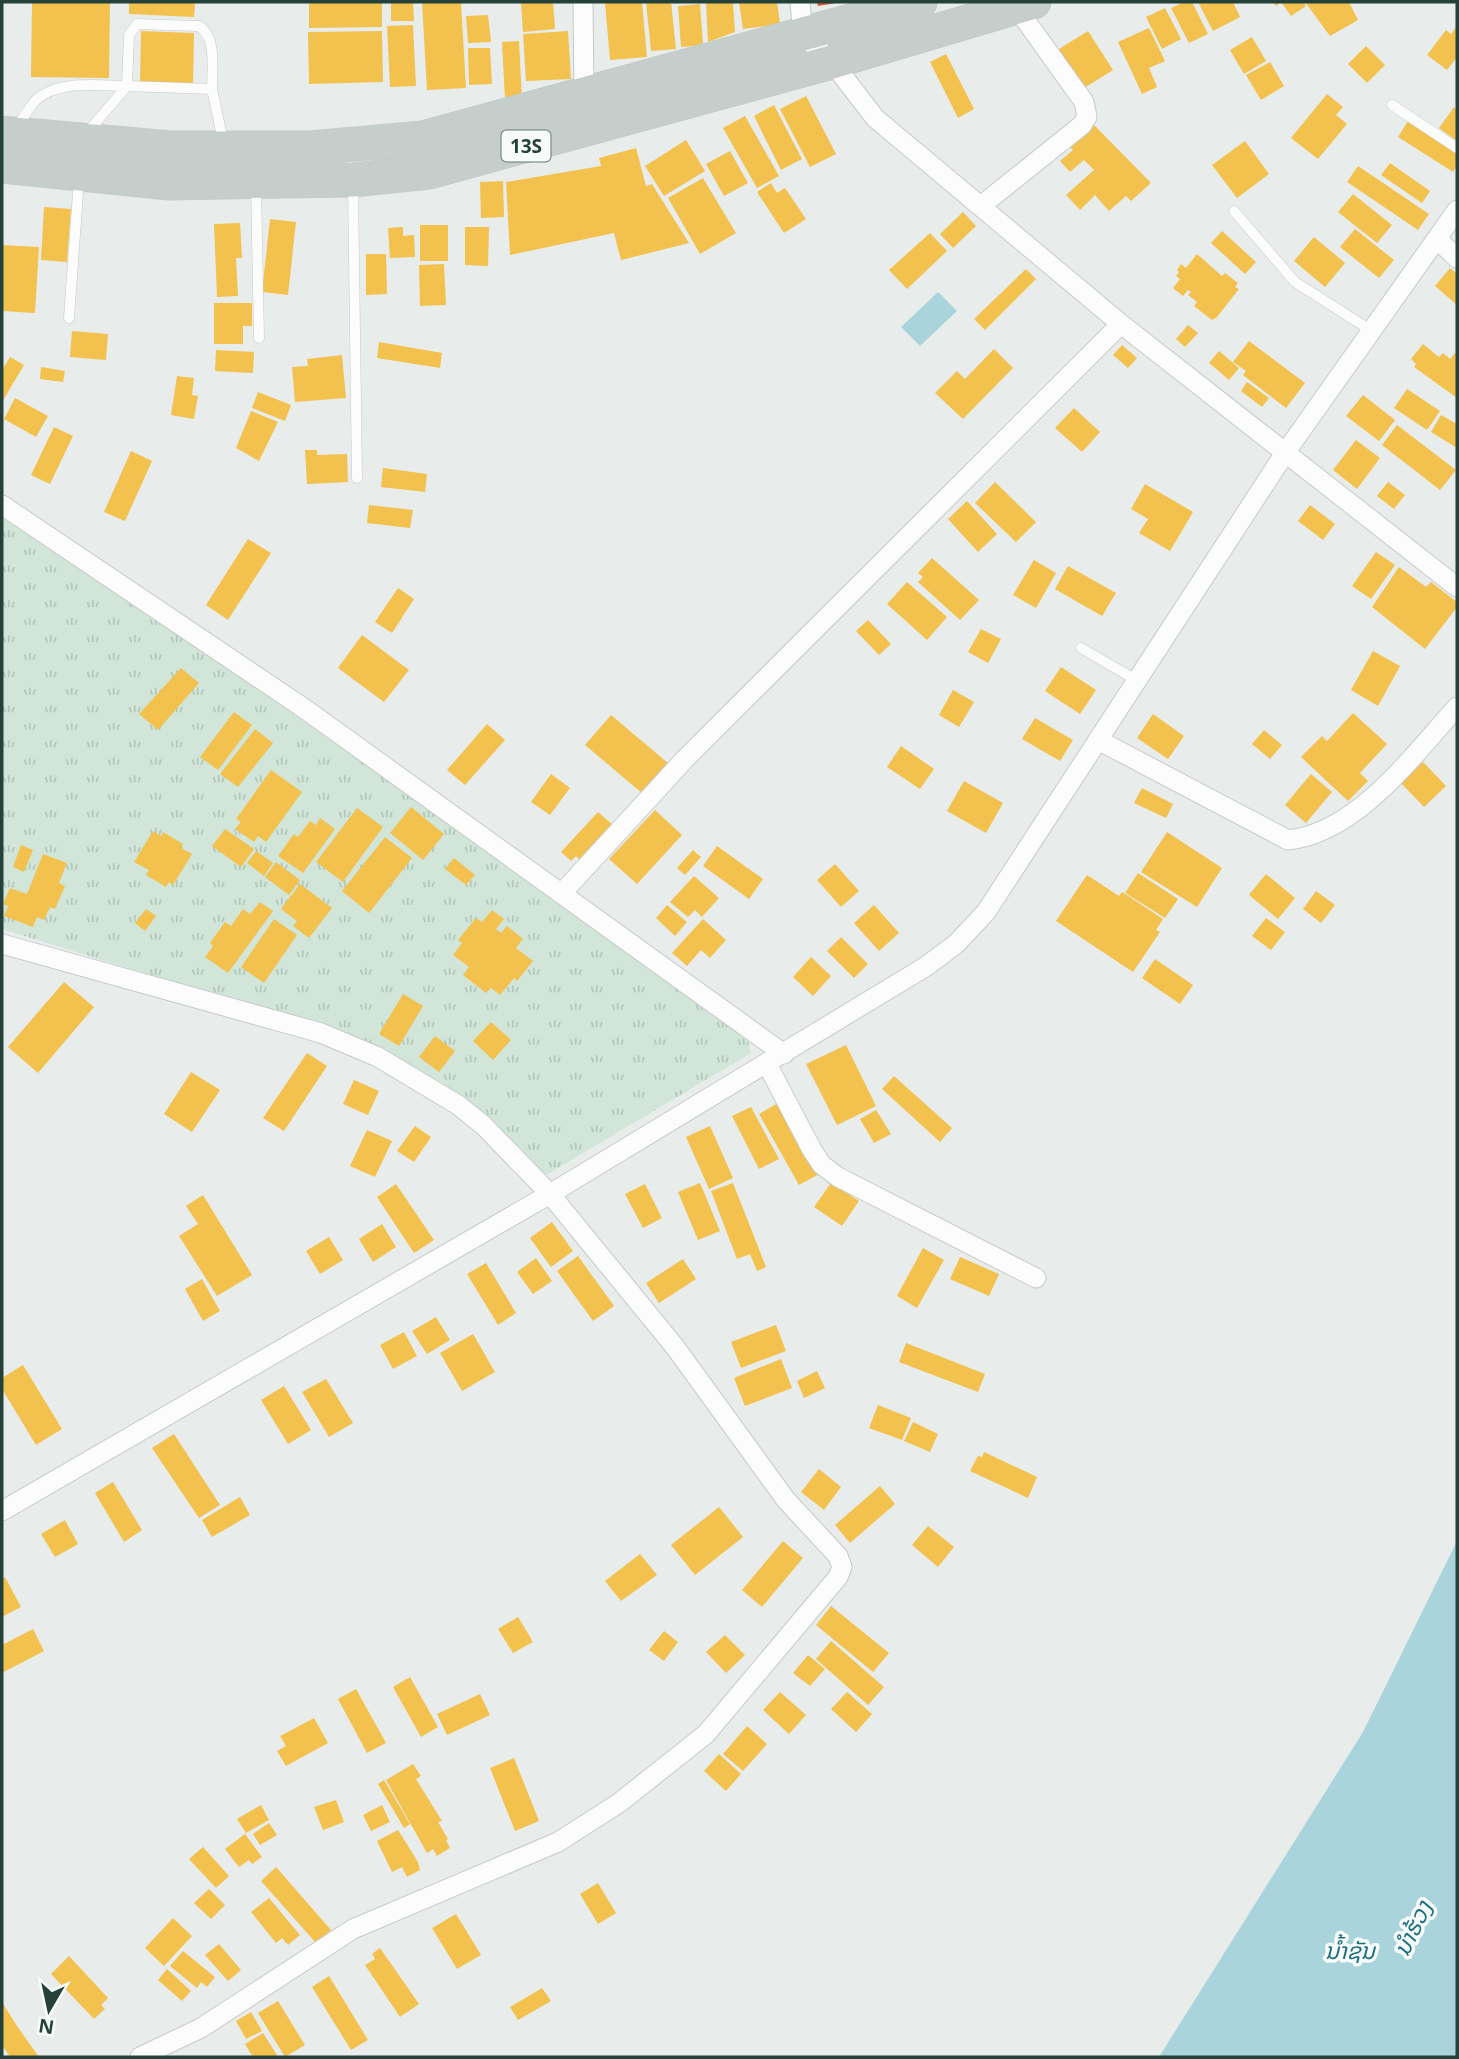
<svg xmlns="http://www.w3.org/2000/svg" width="1459" height="2059" font-family="'Open Sans','Noto Sans Lao',sans-serif">
  <defs>
    <pattern id="grass-tufts" width="24" height="20" patternUnits="userSpaceOnUse" patternTransform="scale(1.75)"><rect width="24" height="20" fill="#d1e6d8"/><path d="M3 7l-1-3M5 7V3M7 7l1-3M15 17l-1-3M17 17v-4M19 17l1-3" fill="none" stroke="#b3c6ba"/></pattern>
  </defs>
  <rect width="100%" height="100%" fill="#e8edeb"/>
  <!-- grass -->
  <path fill="url(#grass-tufts)" d="M2,518L246,681L689,991L749,1043L751,1053L548,1174H542L443,1083L363,1041L2,929Z"/>
  <!-- water -->
  <path fill="#a9d4db" d="M938,292L957,311L920,346L901,327Z
    M1457,1541V2057H1159L1363,1732Z"/>
  <!-- homes -->
  <path fill="#f2c14e" d="M32,2H110L109,78L31,77Z
    M129,2H195L194,17L129,14Z
    M309,2H382V27L309,28Z
    M391,2H413L414,21H391Z
    M422,2H461L466,88L427,90Z
    M553,2L555,29L523,32L521,3Z
    M605,2H642L647,57L610,60Z
    M646,2H671L676,49L651,51Z
    M706,2H733L735,32L708,42Z
    M739,2H777L780,24L743,29Z
    M1184,2H1192L1208,34L1189,43L1171,8Z
    M1198,2H1233L1240,17L1213,31Z
    M1273,2H1303L1306,6L1291,16L1281,2L1276,6Z
    M1305,2H1349L1358,20L1330,36Z
    M700,4L703,45L681,47L678,6Z
    M1165,8L1181,39L1162,49L1146,17Z
    M488,15L491,42L468,43L466,16Z
    M413,25L416,86L390,87L387,26Z
    M1457,26V57L1447,70L1427,55L1446,30L1451,34Z
    M1149,28L1165,61L1149,68L1157,87L1142,94L1118,42Z
    M141,31L194,33L193,85L140,83Z
    M382,31L383,82L309,84L308,32Z
    M568,31L571,79L526,81L523,34Z
    M1088,31L1113,70L1084,88L1059,49Z
    M1252,37L1266,61L1244,74L1230,50Z
    M519,41L522,100H505L502,42Z
    M1366,46L1385,65L1367,83L1348,64Z
    M468,48H490L492,84L469,85Z
    M946,54L974,109L958,118L930,62Z
    M1270,62L1284,86L1261,100L1246,75Z
    M1327,94L1343,107L1336,115L1347,124L1318,159L1291,138Z
    M806,96L836,154L810,167L780,109Z
    M774,105L802,159L781,170L754,116Z
    M1454,107L1457,110V141L1439,128Z
    M745,116L779,176L757,188L723,128Z
    M1408,121L1457,152V165L1453,172L1398,137Z
    M1094,125L1151,183L1131,201L1126,196L1109,211L1095,195L1080,210L1066,195L1094,170L1084,160L1070,172L1060,161L1073,150L1070,147Z
    M686,140L705,171L664,196L645,166Z
    M1245,141L1269,174L1237,198L1212,165Z
    M636,148L646,186L652,184L689,243L621,260L614,233L510,255L506,182L601,166L599,158Z
    M730,151L748,183L724,196L706,164Z
    M1390,163L1430,191L1422,203L1381,175Z
    M1358,166L1429,214L1418,230L1347,182Z
    M703,178L736,233L700,254L668,198Z
    M503,181L504,217L481,218L480,182Z
    M771,183L777,193L785,188L806,219L784,233L757,192Z
    M1353,194L1392,225L1377,243L1338,212Z
    M44,207L71,209L67,262L41,260Z
    M963,212L976,226L953,248L940,234Z
    M270,219L296,222L288,295L262,292Z
    M240,223L242,258H236L238,296L217,297L214,224Z
    M420,225H448V261H420Z
    M403,227V236L414,235L415,257L390,258L388,228Z
    M465,227H489L488,266L465,265Z
    M1355,229L1394,260L1379,278L1340,247Z
    M1222,231L1256,262L1245,274L1211,243Z
    M930,233L947,251L907,289L889,270Z
    M1314,237L1345,263L1325,287L1294,261Z
    M2,245L39,247L35,313L2,311Z
    M366,254H386L387,294L366,295Z
    M1197,254L1222,276L1225,273L1238,283L1235,287L1239,289L1217,317L1212,320L1194,306L1197,302L1188,295L1191,292L1188,290L1183,296L1173,288L1180,279L1176,276L1179,272L1177,270L1181,264L1186,268Z
    M444,264L446,305L420,306L419,265Z
    M1450,268L1457,274V305L1435,286Z
    M1026,269L1036,279L985,330L974,319Z
    M214,303H252V326H243V344H214Z
    M1188,325L1198,333L1185,347L1176,339Z
    M72,331L108,334L106,360L70,357Z
    M1249,341L1305,383L1286,408L1243,375L1246,371L1233,362Z
    M379,342L442,353L440,368L377,358Z
    M1423,344L1439,357L1443,353L1450,359L1455,353L1457,355V398L1414,367L1416,364L1411,359Z
    M1122,345L1137,358L1128,368L1113,355Z
    M994,349L1013,368L963,419L935,393L957,371L965,379Z
    M216,350L254,352L253,373L215,371Z
    M1219,351L1239,368L1229,380L1209,363Z
    M342,355L346,398L295,402L292,367L308,366L307,359Z
    M10,357L24,365L2,402V370Z
    M41,367L65,371L63,382L40,379Z
    M177,376L194,378L192,395L198,396L194,419L171,415Z
    M1247,382L1269,398L1262,407L1241,391Z
    M1407,389L1440,411L1427,430L1394,408Z
    M258,392L291,405L285,421L252,408Z
    M1363,395L1395,420L1379,441L1346,416Z
    M15,398L48,416L36,437L4,419Z
    M1074,408L1100,432L1082,452L1055,428Z
    M251,411L278,422L259,461L236,448Z
    M1441,415L1457,424V448L1431,432Z
    M1397,425L1456,470L1440,490L1382,445Z
    M54,427L73,436L50,484L31,475Z
    M1356,440L1380,458L1357,489L1333,470Z
    M305,450H317V455L347,454L348,482L307,484Z
    M131,451L152,461L125,521L104,512Z
    M383,468L427,474L425,492L381,487Z
    M995,482L1036,522L1016,542L975,503Z
    M1388,482L1405,495L1394,509L1377,496Z
    M1145,484L1193,512L1170,551L1139,533L1148,519L1131,509Z
    M967,501L997,534L978,552L948,519Z
    M369,505L413,510L410,528L367,523Z
    M1310,505L1335,524L1323,540L1298,521Z
    M248,539L271,553L228,620L206,605Z
    M1376,552L1395,565L1371,599L1352,586Z
    M932,558L979,600L960,620L918,582L923,577L918,573Z
    M1034,560L1056,573L1036,608L1013,595Z
    M1068,566L1116,593L1102,616L1055,589Z
    M1399,567L1426,587L1431,582L1457,602V607L1425,649L1372,607Z
    M907,582L947,617L927,640L887,604Z
    M398,588L414,599L392,633L375,622Z
    M868,620L891,644L879,655L856,631Z
    M981,629L1001,639L988,663L968,652Z
    M362,635L409,670L384,702L338,668Z
    M1373,651L1400,666L1378,706L1351,690Z
    M1061,667L1096,690L1080,714L1045,691Z
    M181,668L199,683L158,730L139,714Z
    M953,690L974,702L959,727L939,715Z
    M234,712L252,725L218,770L200,757Z
    M1353,713L1387,744L1360,773L1368,781L1348,801L1301,757L1322,736L1327,741Z
    M1153,714L1184,736L1168,759L1137,738Z
    M611,715L669,764L643,794L585,745Z
    M1035,718L1073,740L1060,761L1022,739Z
    M487,724L505,740L465,785L447,770Z
    M255,729L273,743L238,787L220,774Z
    M1264,730L1282,745L1270,759L1252,744Z
    M901,746L934,769L920,789L887,767Z
    M1423,762L1446,786L1424,807L1401,783Z
    M271,770L302,792L266,842L258,836L254,842L235,829L241,822L236,819Z
    M551,774L570,788L550,815L531,802Z
    M1311,774L1332,792L1306,823L1285,805Z
    M964,781L1003,803L986,833L947,811Z
    M1142,788L1173,804L1166,818L1134,803Z
    M411,807L444,834L423,860L390,833Z
    M357,808L383,827L343,882L316,862Z
    M655,810L682,835L637,884L609,859Z
    M598,812L613,825L581,861L576,856L571,861L561,852Z
    M320,818L335,829L303,873L278,856L294,834L298,837L310,821L316,825Z
    M225,829L254,849L241,867L212,846Z
    M153,831L161,836L163,832L183,844L181,848L192,854L173,885L169,882L166,887L146,875L149,870L134,862Z
    M1167,832L1222,868L1197,907L1141,872Z
    M385,837L412,858L369,913L342,891Z
    M21,845L33,850L24,872L13,867Z
    M717,846L763,879L749,899L703,866Z
    M693,850L701,857L685,875L677,868Z
    M256,851L273,863L264,876L247,863Z
    M43,854L67,863L59,883L65,886L55,909L50,907L44,920L37,917L33,927L4,916L8,906L3,904L10,888L27,894Z
    M454,858L475,875L466,885L445,869Z
    M276,862L300,880L289,895L265,877Z
    M835,864L859,891L841,907L817,880Z
    M1138,873L1178,899L1165,918L1125,893Z
    M1266,874L1295,898L1278,919L1249,895Z
    M1087,875L1119,896L1122,892L1163,919L1156,930L1160,932L1133,972L1056,921Z
    M694,876L719,898L702,917L695,910L688,917L670,902Z
    M300,884L332,908L309,938L293,926L297,921L281,909Z
    M1316,891L1335,905L1321,923L1303,909Z
    M260,902L273,911L228,973L205,957L213,946L210,943L225,922L231,926L243,909L250,914Z
    M667,905L687,922L675,936L656,918Z
    M874,905L899,933L879,951L854,923Z
    M146,909L156,916L145,931L135,923Z
    M492,910L504,919L496,929L501,933L507,926L523,939L516,948L533,961L517,981L514,978L500,995L491,988L486,993L463,975L469,967L453,955L462,943L458,940L476,918L482,922Z
    M1266,918L1285,932L1271,950L1252,936Z
    M274,919L297,935L264,983L241,967Z
    M703,919L726,940L710,958L701,950L687,966L672,953Z
    M841,937L868,964L854,978L827,951Z
    M811,957L831,976L813,996L793,977Z
    M1155,959L1193,985L1180,1004L1142,978Z
    M64,982L94,1007L38,1073L8,1047Z
    M403,994L423,1006L399,1046L379,1034Z
    M491,1022L511,1040L493,1060L473,1041Z
    M435,1036L455,1051L439,1072L419,1057Z
    M846,1045L876,1106L837,1125L806,1064Z
    M307,1053L327,1066L284,1131L263,1118Z
    M191,1072L220,1090L192,1132L164,1114Z
    M894,1076L952,1128L940,1142L882,1089Z
    M354,1080L379,1091L368,1115L343,1104Z
    M778,1103L819,1174L799,1185L759,1114Z
    M751,1107L779,1159L759,1169L732,1116Z
    M876,1110L891,1134L874,1143L860,1119Z
    M415,1126L431,1137L414,1162L397,1151Z
    M710,1126L733,1178L709,1189L686,1137Z
    M367,1130L392,1141L375,1177L350,1166Z
    M700,1183L720,1231L698,1240L678,1192Z
    M733,1183L766,1267L757,1271L750,1254L737,1259L711,1191Z
    M831,1183L859,1201L842,1226L814,1207Z
    M396,1184L434,1240L414,1253L377,1197Z
    M645,1184L662,1218L643,1228L625,1194Z
    M203,1195L252,1275L217,1296L179,1236L198,1224L186,1206Z
    M552,1222L573,1251L551,1267L530,1238Z
    M382,1224L396,1247L373,1262L359,1239Z
    M329,1237L343,1260L320,1274L306,1251Z
    M923,1248L944,1260L917,1308L897,1296Z
    M578,1256L614,1306L593,1321L557,1271Z
    M960,1257L999,1274L989,1296L950,1279Z
    M536,1258L552,1281L533,1294L517,1272Z
    M683,1259L696,1279L659,1303L646,1283Z
    M486,1263L516,1313L498,1325L467,1274Z
    M202,1279L220,1311L203,1321L185,1289Z
    M436,1317L450,1340L427,1354L412,1331Z
    M776,1325L786,1351L741,1368L731,1342Z
    M404,1332L417,1356L393,1369L380,1345Z
    M473,1334L495,1372L462,1391L440,1353Z
    M906,1343L985,1374L978,1392L899,1362Z
    M781,1359L792,1388L745,1406L734,1378Z
    M23,1365L62,1429L36,1445L2,1389V1378Z
    M817,1371L825,1388L804,1398L797,1381Z
    M326,1379L353,1423L329,1437L302,1392Z
    M284,1386L311,1430L288,1444L261,1400Z
    M878,1405L911,1418L902,1440L869,1428Z
    M913,1422L938,1434L930,1452L904,1441Z
    M174,1434L220,1505L199,1518L152,1448Z
    M984,1452L1037,1477L1028,1498L970,1471L978,1456L982,1457Z
    M819,1469L841,1487L824,1510L801,1492Z
    M113,1482L142,1530L124,1542L95,1493Z
    M880,1486L895,1504L850,1543L835,1525Z
    M240,1497L250,1515L212,1537L202,1520Z
    M719,1507L743,1537L695,1575L671,1545Z
    M65,1520L78,1544L55,1557L41,1534Z
    M928,1526L954,1547L938,1567L912,1545Z
    M783,1541L803,1558L762,1607L742,1590Z
    M640,1554L657,1575L621,1601L605,1581Z
    M5,1577L21,1607L2,1617V1579Z
    M831,1606L889,1653L873,1672L816,1625Z
    M518,1617L533,1642L513,1653L498,1629Z
    M33,1629L44,1651L2,1673V1645Z
    M664,1631L678,1642L664,1661L649,1650Z
    M725,1635L745,1655L726,1673L706,1652Z
    M831,1641L884,1687L868,1705L816,1659Z
    M808,1655L825,1669L810,1686L793,1673Z
    M410,1677L438,1727L421,1737L393,1687Z
    M356,1689L386,1743L367,1753L338,1699Z
    M780,1692L806,1715L789,1734L763,1710Z
    M847,1692L872,1714L856,1732L831,1709Z
    M480,1694L490,1715L447,1735L437,1714Z
    M314,1718L328,1743L286,1766L277,1751L286,1746L280,1736Z
    M747,1726L767,1744L743,1771L723,1754Z
    M719,1754L741,1774L726,1791L704,1771Z
    M514,1758L539,1821L515,1831L490,1768Z
    M413,1764L421,1776L416,1779L442,1821L438,1822L448,1839L446,1840L450,1848L437,1856L433,1849L427,1853L386,1780Z
    M384,1780L410,1824L404,1828L378,1784Z
    M336,1800L344,1822L323,1830L314,1807Z
    M261,1805L269,1820L246,1833L237,1819Z
    M382,1805L390,1822L371,1831L363,1815Z
    M269,1823L277,1835L260,1845L253,1834Z
    M398,1830L418,1862L420,1870L407,1877L402,1867L392,1872L377,1841Z
    M245,1834L262,1857L252,1864L249,1860L239,1867L225,1849Z
    M203,1847L229,1876L216,1888L189,1859Z
    M276,1867L331,1930L316,1943L261,1881Z
    M598,1883L616,1913L598,1924L580,1894Z
    M209,1889L225,1905L211,1919L194,1903Z
    M269,1898L300,1935L288,1945L282,1938L276,1943L251,1912Z
    M456,1914L481,1955L457,1969L432,1928Z
    M173,1918L192,1936L164,1966L145,1948Z
    M219,1944L241,1970L228,1981L205,1955Z
    M380,1948L419,2004L400,2017L365,1965L375,1959L372,1954Z
    M183,1951L215,1977L207,1987L201,1982L197,1988L170,1966Z
    M69,1956L108,1998L101,2005L105,2009L94,2019L51,1974Z
    M167,1969L191,1991L182,2001L158,1980Z
    M329,1976L368,2040L351,2050L312,1987Z
    M542,1988L551,2001L518,2020L510,2007Z
    M278,2001L305,2045L285,2057L258,2013Z
    M2,2002L17,2026L39,2057H10L2,2045Z
    M251,2012L262,2031L246,2039L236,2021Z
    M263,2033L277,2055L274,2057H253L245,2044Z"/>
  <!-- shops -->
  <path fill="#e4572e" d="M817,2H836V3L818,6Z"/>
  <g fill="none" stroke-linecap="round" stroke-linejoin="round">
    <!-- service casing -->
    <g stroke="#c5cac8" stroke-width="11">
      <path id="service" d="M1392,105L1457,148
        M16,129C22,120 28,109 35,101C57,79 100,86 127,86L129,35L137,24L199,26C217,37 212,70 212,89
        M86,134L127,86L212,89L223,141
        M256,185L259,338
        M353,185L357,478
        M1234,211L1295,282L1372,331
        M69,318L79,179
        M1081,648L1138,681"/>
    </g>
    <!-- minor casing -->
    <g stroke="#c5cac8" stroke-width="21">
      <path id="minor" d="M583,2L584,94
        M800,2L803,35L832,62L875,118L1121,324L1457,587
        M982,205L1082,125L1087,117L1084,102L1016,7
        M1437,239L1457,258
        M2,505L305,709L784,1054
        M1100,741L1288,840C1357,833 1413,755 1457,707
        M562,893L685,759L1121,324
        M2,944L321,1033L378,1057L458,1105L483,1125L550,1194L675,1347L786,1500L838,1556L842,1567L838,1577L706,1734L619,1803L558,1842L353,1929L201,2028L140,2057
        M767,1064L812,1150L822,1165L838,1177L1036,1278
        M2,1511L550,1194L925,967L956,944L986,912L1285,453L1457,210"/>
    </g>
    <!-- trunk casing -->
    <g stroke="#c3ccc9" stroke-width="35">
      <path id="trunk" d="M2,133L171,148H310L423,138L920,2
        M2,166L169,183L353,180L429,172L832,62L1034,2"/>
    </g>
    <!-- service -->
    <use href="#service" stroke="#fcfcfc" stroke-width="10"/>
    <!-- minor -->
    <use href="#minor" stroke="#fcfcfc" stroke-width="19"/>
    <!-- trunk -->
    <use href="#trunk" stroke="#c6cecc" stroke-width="33"/>
  </g>
  <g text-anchor="middle" dominant-baseline="central" stroke-width="7" stroke-linejoin="round" paint-order="stroke">
    <!-- shield labels -->
    <rect fill="#f7fbf9" stroke="#637a73" stroke-width="2" x="501.5" y="130.5" width="49" height="31" rx="5"/>
    <g font-size="19" font-weight="bold" fill="#24423a">
      <text x="526" y="146">13S</text>
    </g>
    <!-- water labels -->
    <g font-size="23" font-style="italic" fill="#1c6f80" stroke="#f7fbf9">
      <text transform="translate(1412 1928) rotate(-64)">ນຳ້ຮວງ</text>
      <text x="1350" y="1950">ນ້ຳຊັນ</text>
    </g>
  </g>
  <!-- border -->
  <rect width="1459" height="2059" fill="none" stroke="#24423a" stroke-width="7"/>
  <!-- north arrow -->
  <g transform="translate(49 2010) rotate(189)" stroke="#f7fbf9" stroke-width="5" paint-order="stroke">
  <path d="M0-5L12 26L0 18L-12 26Z" fill="#24423a"/>
  <text y="-10" font-size="19" font-weight="bold" text-anchor="middle" fill="#24423a">N</text>
  </g>
</svg>
